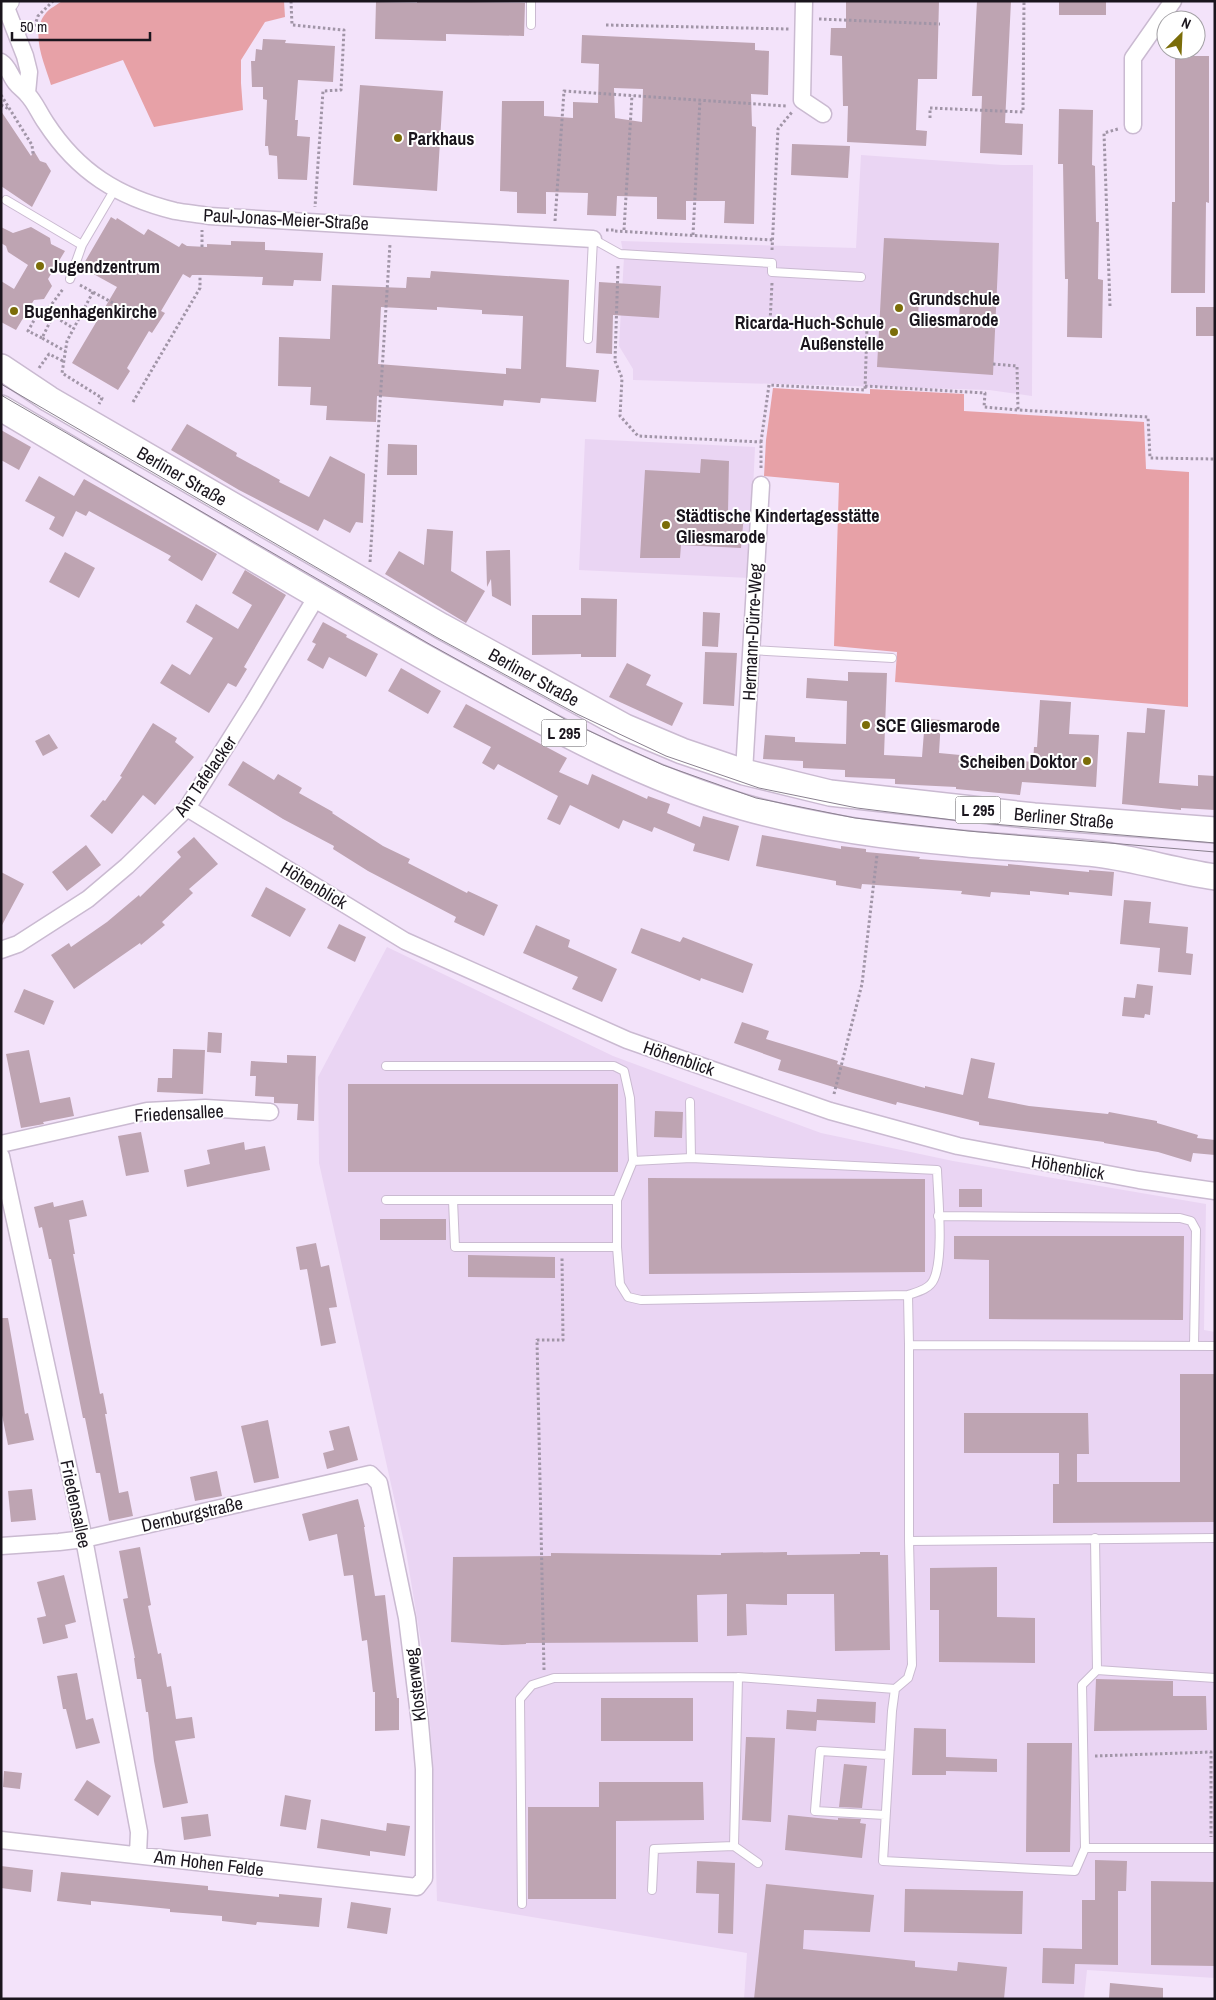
<svg xmlns="http://www.w3.org/2000/svg" width="1216" height="2000" font-family="'Archivo Narrow',sans-serif">
  <rect width="100%" height="100%" fill="#f3e3fa"/>
  <!-- built -->
  <path fill="#ead5f3" d="M861,155L1003,165H1033L1032,396L989,390L633,380V369L619,346L624,257L621,241L856,248Z
    M585,439L755,447L749,578L579,570Z
    M387,947L613,1056L821,1133L953,1161L1206,1204L1204,1330L1215,1332V1978L1087,1970L1084,1999H744L747,1953L437,1901L433,1764L426,1673L406,1551L319,1163L318,1077Z"/>
  <!-- grass -->
  <path fill="#e7a1a7" d="M62,1H284L285,17L265,22L241,60V83L243,110L154,127L123,60L51,85C45,64 29,33 46,13C50,8 57,5 62,1Z
    M773,388L870,394V389L964,394V411L1144,422L1146,469L1189,472L1188,707L895,682L897,652L834,646L839,483L764,476L766,440Z"/>
  <!-- building -->
  <path fill="#bea4b2" fill-rule="evenodd" d="M417,1L525,3L524,36L446,34V41L375,39L376,2L417,3Z
    M846,1H939L937,79H918L916,130L927,131L926,146L847,142L848,106H843L842,56L830,55L831,28H846Z
    M977,1H1011L1005,123L1023,124L1022,155L980,153L982,96H972Z
    M1059,1H1106V15H1059Z
    M582,35L755,43V50L769,51L768,95L751,94L752,126L756,127L754,224L724,223L725,201H686V220L657,219V197L617,196L616,216L587,215L588,193L546,192V214L517,213V192L500,191L502,101H544V116L573,118V102L598,103L599,64L581,63ZM614,88L643,89L642,122L615,118Z
    M263,39L286,40L285,43L335,46L333,82L298,80L295,120H298L297,136L310,137L307,180L278,179L277,156L269,155L268,146H265L267,100L263,99V87H252L251,61H255L256,49L262,50Z
    M1175,56H1209V203L1206,202L1205,293H1171L1172,202H1175Z
    M360,85L443,91L437,191L353,185Z
    M1059,109L1093,110L1092,165L1095,166L1096,222H1099L1098,279L1103,280L1102,338L1067,337L1068,279H1065L1063,164H1058Z
    M1,111L31,156L34,151L40,161L46,163L51,171L32,207L1,186Z
    M792,144L850,146L848,178L791,175Z
    M111,217L116,220L117,218L144,235L148,229L179,247L182,243L187,246L207,247V244L231,245V241L265,242V250L323,253L321,281L294,280L293,286L262,285L263,277L205,275H192L190,278L183,274L161,311L165,313L152,333L149,331L127,368L130,371L118,390L72,363L117,287L88,271L90,269L83,265Z
    M1,227L13,233L31,227L50,238L51,244L65,251L48,279L52,286L44,299L34,300L16,330L1,322V281L14,289L28,265L8,252L6,246L1,243Z
    M884,238L999,243L993,375L877,367ZM919,293L960,295L959,324L918,322Z
    M431,271L569,280L566,367L599,370L596,402L541,398L540,403L504,400L503,406L377,396L376,422L326,420L327,406L310,405L311,387L278,386L279,337L330,339L332,285L406,288L407,277L430,278ZM381,307L437,310V307L482,310V314L523,316L521,369L506,368V374L378,364Z
    M599,282L661,286L659,318L613,315L612,354L596,353Z
    M1196,307H1215V336H1196Z
    M187,424L237,453L236,456L280,480L279,482L309,497L330,456L365,474L363,523L356,522L350,533L324,519L318,531L239,490L171,450Z
    M1,430L31,447L19,470L1,460Z
    M388,444L417,445V475H387Z
    M701,459L729,461L728,513L744,514L741,548L681,545L680,558H640L645,470L700,473Z
    M39,476L74,496L84,479L217,554L202,581L168,560L171,556L89,511L86,516L76,511L63,537L49,529L55,517L25,501Z
    M427,529L453,531L451,571L485,591L466,623L385,574L399,551L424,565Z
    M508,550H510L511,606L492,596L491,579L487,587L486,551Z
    M65,552L95,568L79,598L49,582Z
    M245,570L286,595L244,667L247,669L236,687L228,683L209,713L160,683L172,664L190,675L213,638L186,622L196,604L238,629L252,605L232,593Z
    M581,598L617,599L616,657H581V654L532,655V615H581Z
    M703,612L720,613L718,647L702,646Z
    M323,622L347,635L346,637L378,654L366,677L329,657L323,669L307,660L316,644L312,642Z
    M705,652L737,653L734,706L703,704Z
    M627,663L651,675L646,685L683,703L672,726L609,697Z
    M401,668L441,691L428,714L388,691Z
    M848,672L887,673L884,755L922,757L925,719L941,720L939,753L1033,762L1034,747H1037L1040,700L1071,702L1069,734L1099,735L1096,787L1022,782L1020,795L956,789V787L895,784V779L845,777V770L803,768V761L763,759L765,735L795,737V742L846,744L847,701L806,698L807,678L848,681Z
    M466,704L567,758L559,772L588,785L592,774L647,799L648,796L670,804L667,813L700,827L703,816L739,826L729,861L693,851L695,844L654,827L652,832L623,820L619,829L570,805L560,825L547,819L558,796L498,764L494,770L482,763L491,747L453,727Z
    M1147,708L1165,710L1159,783L1198,786V775L1215,776V810L1181,808V810L1122,804L1127,732L1145,733Z
    M153,723L177,738L175,742L194,757L155,805L143,795L112,834L90,816L103,800L105,801L122,777L120,776Z
    M49,734L58,748L43,756L35,741Z
    M243,761L274,780L278,774L302,788L299,793L333,812L332,813L383,846L410,859L408,863L467,893L468,891L498,905L484,936L454,922L456,917L368,871L333,849L334,846L283,819L228,785Z
    M762,835L841,849V846L866,849V852L920,857L919,859L1008,866V864L1089,872V870L1114,872L1112,896L1069,892V895L1030,891V895L991,892L990,897L961,894L962,891L862,884L861,889L836,885V881L756,866Z
    M194,837L218,864L189,889L193,893L162,922L165,925L141,945L140,943L74,989L51,955L69,943L71,947L107,922L139,895L140,897L181,857L177,852Z
    M86,845L101,865L67,891L52,872Z
    M1,872L24,884L1,927Z
    M266,887L306,909L290,937L251,916Z
    M1124,900L1151,902L1149,923L1188,927L1186,953L1193,954L1191,975L1158,972L1160,948L1120,944Z
    M339,924L366,937L355,962L327,948Z
    M536,925L570,940L568,947L617,969L602,1002L572,989L578,977L523,953Z
    M641,928L680,942L683,937L753,964L743,993L701,978L700,981L631,953Z
    M1137,984L1153,986L1150,1015L1145,1014L1144,1018L1122,1016L1124,997L1135,998Z
    M24,989L54,1001L44,1025L14,1012Z
    M742,1022L769,1031L766,1039L838,1061L837,1064L925,1088V1086L963,1095L971,1058L995,1063L988,1098L1029,1106L1108,1114L1109,1112L1157,1121V1123L1198,1135L1197,1138L1215,1140V1155L1193,1153L1191,1162L1158,1152L1104,1143V1142L979,1125V1122L897,1102L896,1105L853,1093L778,1070L781,1060L734,1043Z
    M208,1032L222,1033L221,1053L207,1052Z
    M173,1049L205,1050L203,1094L157,1092L158,1078H172Z
    M29,1050L40,1103L70,1097L74,1116L43,1122L44,1124L21,1128L6,1054Z
    M287,1055L316,1056L314,1121L297,1120L298,1104L274,1103V1097L255,1096L256,1076H250L251,1061L287,1063Z
    M348,1084H618V1172H348Z
    M655,1111L683,1112L682,1138L654,1137Z
    M141,1132L149,1172L126,1176L118,1136Z
    M244,1142L245,1150L265,1146L270,1170L187,1187L184,1170L210,1164L207,1150Z
    M648,1178L925,1179V1272L649,1274Z
    M959,1189H982V1207H959Z
    M83,1200L87,1216L69,1220L75,1254H73L100,1394L103,1393L107,1414H105L119,1493L128,1491L133,1516L109,1521L100,1473H96L85,1418H83L51,1259H49L42,1227L39,1228L34,1207L53,1202L54,1207Z
    M380,1219H446V1240H380Z
    M954,1236H1184L1183,1320L989,1319V1260L954,1259Z
    M316,1243L321,1267L329,1265L337,1307L329,1308L336,1343L321,1346L307,1269L300,1270L296,1247Z
    M468,1255L555,1257V1278L468,1277Z
    M1,1318H8L25,1414L28,1413L34,1440L8,1445L1,1410Z
    M1180,1374H1215V1522L1053,1523V1484H1059V1453H964V1413H1088L1089,1454H1077V1482H1180Z
    M268,1420L279,1478L254,1483L241,1426Z
    M349,1426L358,1460L327,1469L323,1453L334,1450L329,1431Z
    M217,1471L222,1496L195,1501L190,1477Z
    M32,1489L36,1520L11,1522L8,1491Z
    M358,1499L365,1527H364L375,1596L385,1595L397,1698H399V1730L375,1731V1692H373L367,1640L362,1641L353,1575L344,1576L337,1534L309,1541L302,1514Z
    M140,1547L151,1605L148,1606L158,1654L161,1653L167,1687L171,1686L176,1719L192,1717L195,1738L175,1741L188,1803L163,1808L154,1761L148,1712H146L141,1679H137L134,1658H135L123,1599L128,1598L119,1551Z
    M787,1552V1555L860,1554V1552H880V1555H888L890,1650L835,1651L834,1594H787V1605L746,1604L747,1635L727,1636V1594L697,1595L698,1642L526,1643V1644L502,1645L451,1642L453,1557L551,1556V1553L721,1555V1553Z
    M997,1567V1617L1035,1618V1663L939,1662V1610H930V1568Z
    M64,1575L76,1622L65,1625L68,1638L43,1644L37,1618L46,1616L37,1582Z
    M77,1673L86,1720L93,1718L100,1743L76,1749L66,1709H63L57,1676Z
    M1096,1679L1173,1681V1696H1206L1207,1730L1094,1731Z
    M601,1698H693V1741H601Z
    M817,1699L876,1702L875,1723L817,1720L816,1731L786,1729L787,1710L816,1712Z
    M914,1728L946,1729V1757L997,1759V1772L946,1771V1775H912Z
    M746,1737L775,1738L771,1822L742,1820Z
    M1027,1743H1072L1070,1852H1026Z
    M844,1764L867,1766L862,1808L839,1807Z
    M4,1771L22,1773L20,1789L3,1787Z
    M87,1780L111,1796L98,1816L74,1800Z
    M599,1782H703L704,1820L616,1821V1899H528V1807H599Z
    M285,1795L311,1800L306,1830L280,1826Z
    M208,1814L211,1836L184,1840L181,1817Z
    M788,1815L838,1820V1818L861,1819L860,1823L866,1824L862,1858L785,1850Z
    M321,1819L386,1831L387,1823L410,1826L405,1856L370,1851V1856L317,1848Z
    M1095,1860L1127,1861L1126,1891H1118V1965L1075,1964L1074,1984L1042,1983L1043,1948L1082,1949V1900H1095Z
    M697,1861L735,1863L733,1934L718,1933L719,1894L696,1893Z
    M1,1866L33,1870L31,1892L1,1888Z
    M61,1872L208,1886V1890L279,1897V1894L322,1898L319,1927L257,1922L256,1925L222,1921V1916L170,1912V1909L91,1901V1905L57,1901Z
    M1151,1881L1215,1882V1966L1151,1965Z
    M766,1884L874,1895L870,1932L804,1930L803,1949L915,1961V1967L957,1971L958,1962L1007,1967L1004,1999H754Z
    M905,1889L1023,1891L1022,1934L904,1932Z
    M351,1902L391,1908L387,1934L347,1928Z
    M1110,1983L1163,1988V1999H1109Z"/>
  <g fill="none" stroke-linecap="round" stroke-linejoin="round">
    <!-- service casing -->
    <g stroke="#cabad1" stroke-width="10">
      <path id="service" d="M531,25V1
        M6,200L82,245L115,189
        M70,279L82,245
        M588,339L593,239L620,254L772,263V272L861,277
        M751,650L892,658
        M386,1066H614L624,1071L630,1098L633,1161
        M690,1102L691,1158
        M386,1200H617
        M453,1200L455,1247H617
        M938,1216L1180,1218L1191,1221L1196,1230L1194,1346
        M908,1295L641,1300L628,1297L620,1284L617,1247V1200L633,1161L691,1158L937,1170C938,1197 944,1257 934,1279C930,1289 917,1292 908,1295L909,1345
        M1215,1346L909,1345V1541L1215,1538
        M1095,1538L1097,1670L1082,1685L1085,1848H1215
        M909,1541L912,1665L908,1678L895,1689L892,1711L883,1861L1075,1871L1085,1848
        M1097,1670L1215,1678
        M885,1815L815,1811L820,1751L888,1755
        M758,1863L734,1846L738,1677L895,1689
        M652,1890L654,1849L734,1846
        M522,1904L520,1699L532,1685L554,1678L738,1677"/>
    </g>
    <!-- minor casing -->
    <g stroke="#cabad1" stroke-width="19">
      <path id="minor" d="M804,1L802,100L823,114
        M5,5L25,56L29,72L27,93
        M1,62C9,67 10,76 16,83C19,87 24,90 27,94C35,102 39,113 46,123C78,172 118,197 175,211C186,213 197,214 209,216L593,239
        M1133,125V58L1173,1
        M744,772L761,485
        M187,808L405,941L627,1040L830,1111L958,1146L1139,1180L1215,1191
        M1,950L18,944L88,899L127,866L187,808L253,703L317,596
        M1,1144L147,1111L205,1108L270,1112
        M1,1156L84,1539L139,1832L138,1854
        M1,1546L59,1542L84,1539L370,1474L379,1483L407,1618L420,1723L424,1769V1878L417,1887L1,1840"/>
    </g>
    <!-- tertiary casing -->
    <g stroke="#cabad1" stroke-width="22">
      <path id="tertiary" d="M1,10L9,1"/>
    </g>
    <!-- primary casing -->
    <g stroke="#cabad1" stroke-width="28">
      <path id="primary" d="M1,367L49,399L441,626L625,727L682,751L744,772L830,793L1034,816L1215,830
        M1,408C148,495 293,584 442,667C539,720 636,776 743,807C813,827 886,837 958,843C1005,848 1051,849 1097,854C1137,859 1175,871 1215,877"/>
    </g>
    <!-- path -->
    <path stroke="#a195a7" stroke-width="3" stroke-dasharray="2.5 2.5" stroke-linecap="butt" d="M291,1L292,25L344,30L341,90L323,91L315,207
      M819,19L940,24
      M606,25L789,29
      M33,31L38,16L53,1
      M1,95L32,145L33,154
      M1,105L9,109
      M930,118V108L1023,112L1024,1
      M555,221L564,91L786,106
      M606,230H615
      M624,230L632,95
      M615,231L773,240
      M693,235L700,100
      M202,247V230
      M772,250L778,129L792,112
      M618,266L615,361L622,378L620,416L638,436L761,442V470
      M772,283L770,323L879,326
      M80,285L126,310
      M93,292L67,341L62,373L102,398L99,404
      M1110,306L1104,133L1118,129
      M46,312L63,289
      M53,316L42,338L65,351
      M42,338L28,331L41,308L73,328
      M993,364L1017,366L1018,410L1148,417L1150,458L1215,459
      M39,368L49,354L63,361
      M865,386L985,393L984,407L1018,410
      M133,402L200,288V276
      M761,442L769,385L865,390L867,326
      M370,562L390,244
      M834,1094L862,984L877,855
      M544,1670L537,1340H563L562,1258
      M1095,1756L1211,1752V1837"/>
    <!-- service -->
    <use href="#service" stroke="#fff" stroke-width="8"/>
    <!-- minor -->
    <use href="#minor" stroke="#fff" stroke-width="16"/>
    <!-- tertiary -->
    <use href="#tertiary" stroke="#fff" stroke-width="20"/>
    <!-- primary -->
    <use href="#primary" stroke="#fff" stroke-width="25"/>
    <!-- tram -->
    <path stroke="#8a808f" stroke-width="1" d="M1,384L436,637L577,714L666,756L759,788L857,808L969,822L1215,843
      M1,395L431,645L572,723L663,765L756,798L855,818L968,831L1215,852"/>
  </g>
  <!-- markers -->
  <g fill="#7b6d09" stroke="#fff" stroke-width="2">
    <circle cx="398" cy="138" r="5"/>
    <circle cx="40" cy="266" r="5"/>
    <circle cx="899" cy="308" r="5"/>
    <circle cx="14" cy="311" r="5"/>
    <circle cx="894" cy="332" r="5"/>
    <circle cx="666" cy="525" r="5"/>
    <circle cx="866" cy="725" r="5"/>
    <circle cx="1087" cy="761" r="5"/>
  </g>
  <g text-anchor="middle" dominant-baseline="central" stroke-width="4" stroke-linejoin="round" paint-order="stroke">
    <!-- shield labels -->
    <g fill="#fff" stroke="#5f5b61" stroke-width="1">
      <rect x="541.5" y="719.5" width="45" height="27" rx="4"/>
      <rect x="955.5" y="796.5" width="45" height="27" rx="4"/>
    </g>
    <g font-size="16" font-weight="bold" fill="#1a151d">
      <text x="564" y="733">L 295</text>
      <text x="978" y="810">L 295</text>
    </g>
    <!-- poi labels -->
    <g font-size="18" font-weight="bold" fill="#1a151d" stroke="#fff" text-anchor="start">
      <text x="408" y="138">Parkhaus</text>
      <text x="50" y="266">Jugendzentrum</text>
      <text x="909" y="298">Grundschule<tspan x="909" dy="21">Gliesmarode</tspan></text>
      <text x="24" y="311">Bugenhagenkirche</text>
      <text x="884" y="322" text-anchor="end">Ricarda-Huch-Schule<tspan x="884" dy="21">Außenstelle</tspan></text>
      <text x="676" y="515">Städtische Kindertagesstätte<tspan x="676" dy="21">Gliesmarode</tspan></text>
      <text x="876" y="725">SCE Gliesmarode</text>
      <text x="1077" y="761" text-anchor="end">Scheiben Doktor</text>
    </g>
    <!-- street labels -->
    <g font-size="18" fill="#1a151d" stroke="#fff">
      <text transform="translate(286 219) rotate(3)">Paul-Jonas-Meier-Straße</text>
      <text transform="translate(182 476) rotate(30)">Berliner Straße</text>
      <text transform="translate(752 632) rotate(-87)">Hermann-Dürre-Weg</text>
      <text transform="translate(534 677) rotate(29)">Berliner Straße</text>
      <text transform="translate(205 776) rotate(-55)">Am Tafelacker</text>
      <text transform="translate(1064 818) rotate(5)">Berliner Straße</text>
      <text transform="translate(314 885) rotate(31)">Höhenblick</text>
      <text transform="translate(679 1058) rotate(19)">Höhenblick</text>
      <text transform="translate(179 1113) rotate(-3)">Friedensallee</text>
      <text transform="translate(1068 1167) rotate(10)">Höhenblick</text>
      <text transform="translate(76 1504) rotate(78)">Friedensallee</text>
      <text transform="translate(192 1514) rotate(-13)">Dernburgstraße</text>
      <text transform="translate(415 1685) rotate(-97)">Klosterweg</text>
      <text transform="translate(209 1863) rotate(7)">Am Hohen Felde</text>
    </g>
  </g>
  <!-- border -->
  <rect width="1216" height="2000" fill="none" stroke="#1a151d" stroke-width="5"/>
  <!-- north arrow -->
  <g transform="translate(1181 35) rotate(24)"><circle r="24" fill="#ffffff" stroke="#a3a1a5"/>
  <path d="M0-4L9 19L0 12L-9 19Z" fill="#7b6d09"/>
  <text y="-8" font-size="14" font-weight="bold" text-anchor="middle" fill="#1a151d">N</text>
  </g>
  <!-- scale -->
  <path d="M12 32v8h138v-8" fill="none" stroke="#1a151d" stroke-width="2.5"/>
  <text x="20" y="32" font-size="15" fill="#1a151d" stroke="#ffffff" stroke-width="4" paint-order="stroke">50 m</text>
</svg>
